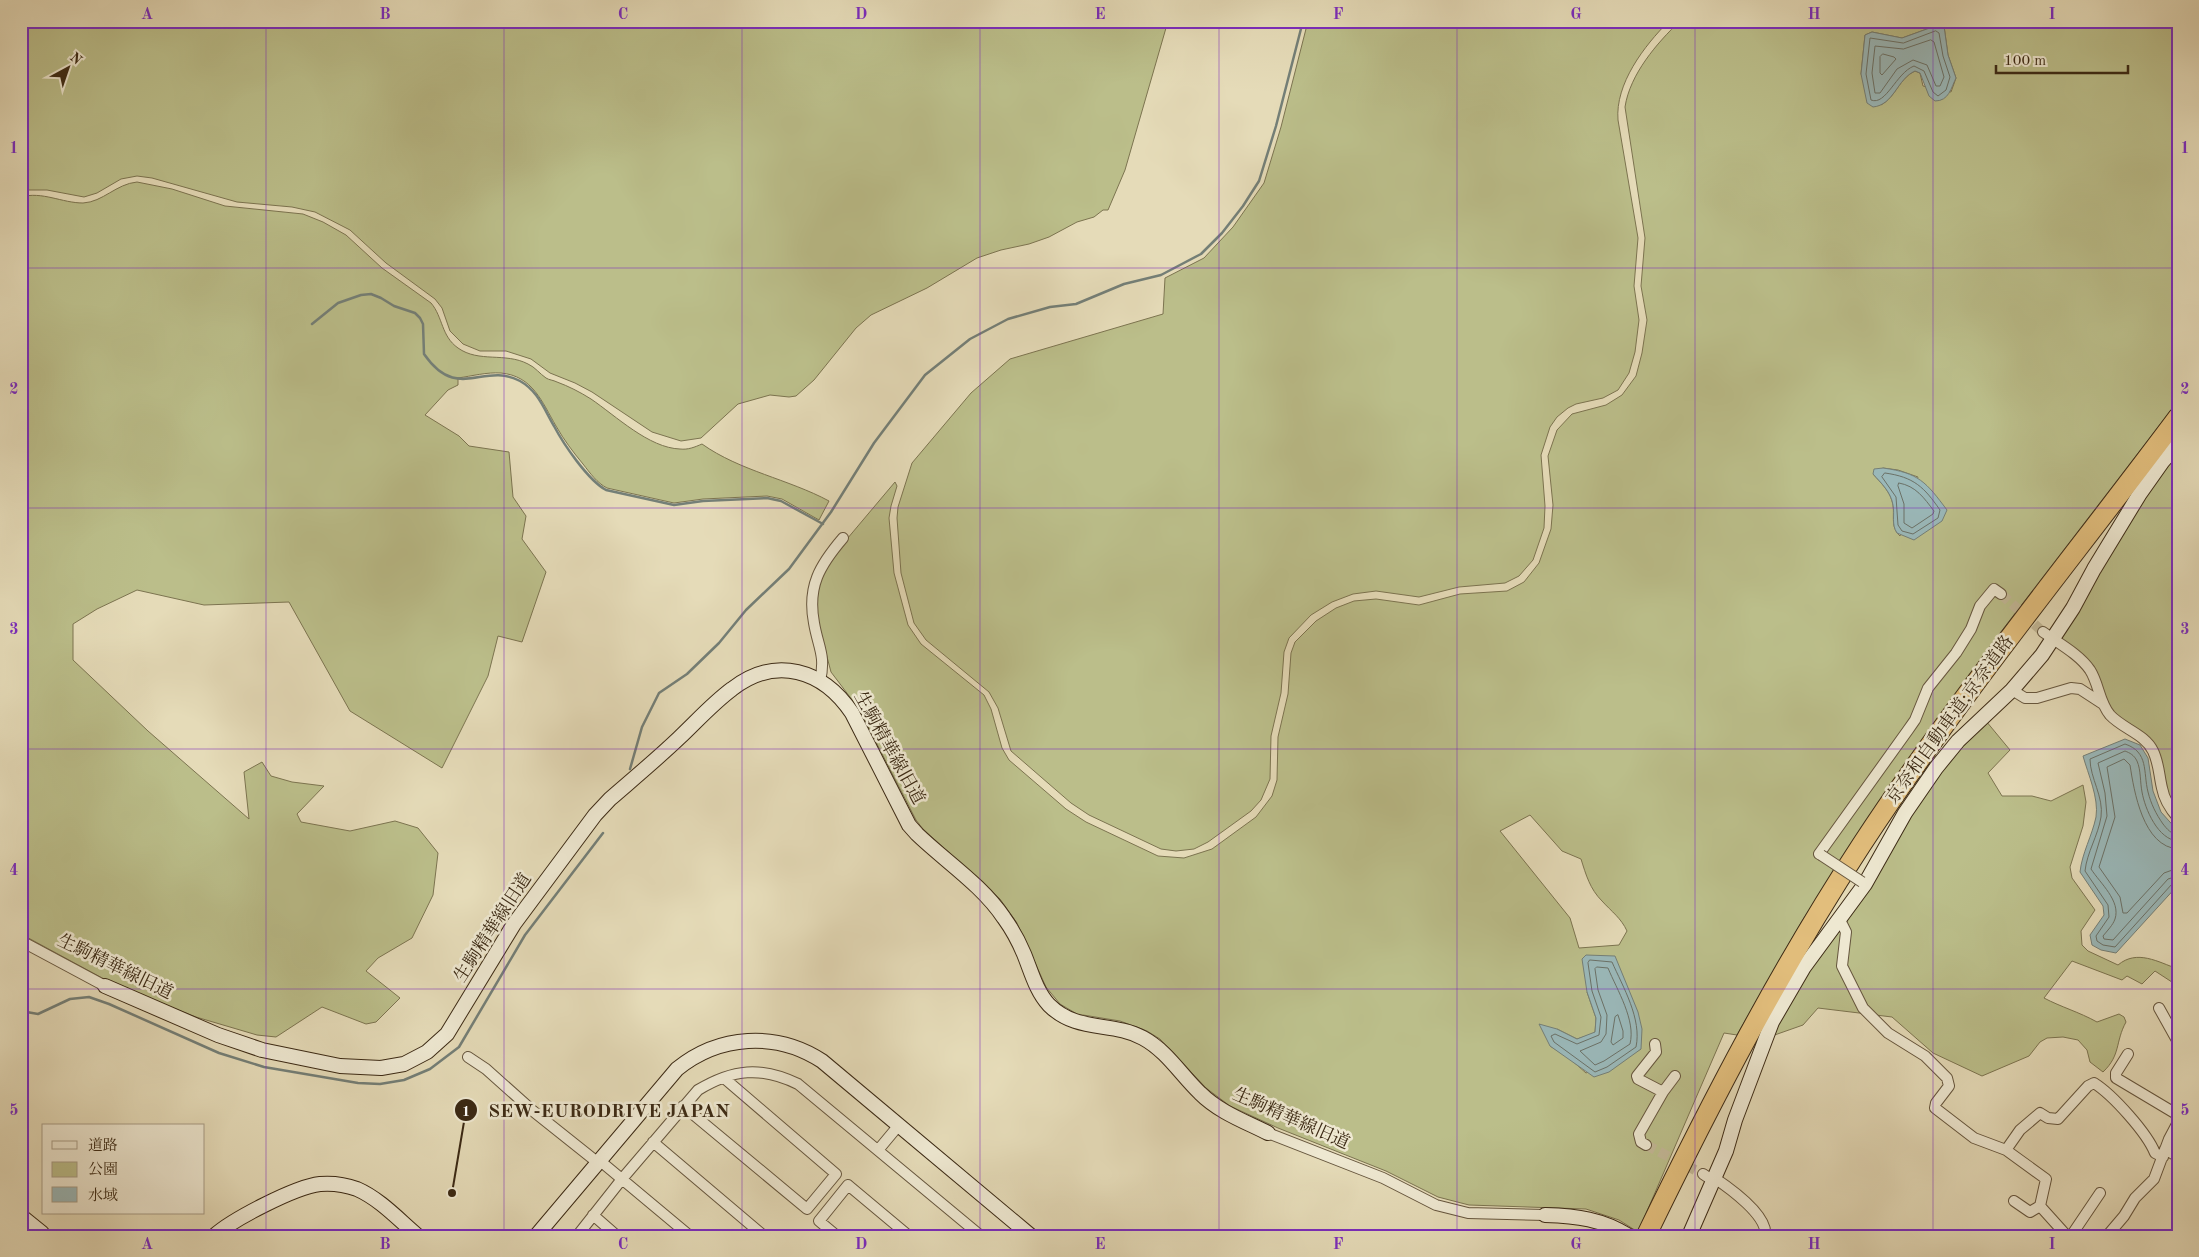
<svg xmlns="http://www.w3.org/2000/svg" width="2199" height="1257" font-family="'Old Standard TT','Noto Serif JP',serif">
  <rect width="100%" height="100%" fill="#e5dbb8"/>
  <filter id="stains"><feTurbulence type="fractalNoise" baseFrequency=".004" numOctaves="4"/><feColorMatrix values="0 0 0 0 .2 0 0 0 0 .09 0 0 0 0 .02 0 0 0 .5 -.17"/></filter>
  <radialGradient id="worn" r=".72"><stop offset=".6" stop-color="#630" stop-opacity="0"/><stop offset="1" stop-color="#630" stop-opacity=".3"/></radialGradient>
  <!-- green -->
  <path fill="#bbbe8a" stroke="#7c7450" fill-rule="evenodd" d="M21,21H1168L1125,170L1108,210H1103L1094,217L1077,222L1049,237L1029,244L1001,250L977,258L927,288L871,315L856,328L814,380L796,396L789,397L770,395L738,404L701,438L681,441L652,432L592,392L575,383L550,373L531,359L506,351H480L463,344L450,331L442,308L435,299L386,263L350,230L315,212L292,207L237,202L152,178L137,176L121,179L97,193L84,197L47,190H21Z
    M1308,21H1669C1644,46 1615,84 1618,120L1638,238L1634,286L1639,320L1635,352L1629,373L1618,390L1603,398L1576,404L1568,408L1557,417L1550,427L1541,455L1545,506L1544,528L1533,560L1519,576L1505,583L1459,587L1419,597L1376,591L1353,594L1332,602L1311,615L1289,638L1284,652L1281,693L1271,736L1270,779L1261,800L1251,811L1208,842L1194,849L1176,851L1161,849L1089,815L1071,803L1011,751L998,708L989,692L926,640L914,623L901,573L897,518L898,507L912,463L971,393L1010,359L1163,314L1165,278L1204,258L1233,227L1264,183L1281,127Z
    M1680,21H2142L2145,23L2149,21H2178V401L2000,633L1893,782L1802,921L1737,1035L1724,1033L1638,1232L1619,1220L1586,1209L1469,1205L1438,1197L1386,1171L1278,1128L1230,1106L1206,1088L1160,1039L1147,1031L1120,1021L1077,1014L1060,1004L1046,987L1017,923L1000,899L923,829L916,820L859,709L831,672L817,619L816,600L819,584L831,558L895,482L897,486L891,506L889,518L894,573L908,625L921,644L984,695L991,709L1002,748L1009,760L1066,809L1086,822L1158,856L1184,858L1212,849L1256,817L1272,796L1277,780L1278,737L1288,694L1291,653L1295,642L1316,621L1336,608L1354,601L1376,599L1419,605L1460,594L1507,591L1524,582L1539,563L1551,529L1553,505L1548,456L1557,430L1572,414L1606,405L1622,395L1636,376L1642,353L1647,320L1641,286L1645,238L1625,107C1630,74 1657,43 1680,21ZM1938,25L1944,26L1948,55L1956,78L1951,92L1923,86L1920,73L1915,71C1899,78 1896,97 1881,105L1861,74L1865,35L1872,32L1902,38ZM1883,468L1898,470L1918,477L1900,536C1889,526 1896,513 1892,501C1889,490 1880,482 1873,474ZM1530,815L1562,851L1581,859C1586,875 1590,889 1602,901C1612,912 1621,918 1627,931L1619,945L1579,948L1570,918L1500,831ZM1587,992L1641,1049L1586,1073L1568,1057L1550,1046L1557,1029L1577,1039L1595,1033L1596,1018Z
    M137,182L172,189L225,206L303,214L323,222L346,235L382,268L431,303C443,317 441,336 458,348C479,363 505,352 528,364C535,367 540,374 546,378C549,380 553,380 557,382C568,386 580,392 591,399C616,416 649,448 680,449C688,450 695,447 702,444C740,471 788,479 829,501L819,520L782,499L767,496L703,499L674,503L607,488C597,483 590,473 583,464C573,452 564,440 556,426C542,402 533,376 501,373C487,372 472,376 458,378V385L448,390L425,415L459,436L469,446L509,452L513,497L526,516L522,539L546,572L522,642L498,636L488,676L442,768L350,711L289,602L204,605L137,590L97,609L73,624V660L148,731L249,819L244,772L262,762L271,776L292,782L324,786L297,814L301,822L350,831L395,821L418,828L438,853L433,895L412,938L378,958L366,971L400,998L376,1022L366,1024L322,1007L276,1037L257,1035L196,1017L117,986L21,934V197C42,191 62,203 83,203C103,202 116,184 137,182Z
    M2178,450V800L2170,799L2166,788L2161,762L2134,729L2112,711L2106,702L2100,681L2060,641L2059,635L2142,497Z
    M1986,721L2010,750L1988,773L2002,796H2032L2051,801L2083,785L2086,802L2083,826L2070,867L2072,878L2095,910L2081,931L2082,945L2088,951L2118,965C2137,949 2158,962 2178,969V986L2155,971L2142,984L2127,976L2122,980L2072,961L2044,998C2061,1007 2079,1012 2097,1022L2119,1014L2124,1017L2126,1022C2115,1042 2121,1055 2103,1072L2090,1062L2087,1050L2078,1040L2063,1037L2047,1038L2040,1042L2029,1056L1982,1076L1933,1053L1892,1017L1818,1008L1803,1025L1769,1037L1790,999L1908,815L1939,770Z"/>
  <!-- water -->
  <path fill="#9ab8b9" stroke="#747f77" d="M1938,25L1944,26L1948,55L1956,78C1951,88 1949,101 1935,101L1929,96L1920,73L1915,71C1897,79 1894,105 1873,107L1867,103L1861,74L1865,35L1872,32L1902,38Z
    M1883,468C1919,473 1926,482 1947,510L1942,521L1914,540L1897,533C1891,524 1895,515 1893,505C1891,492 1881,483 1873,474L1874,469Z
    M2125,739L2140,745L2148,758L2153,791L2161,812L2178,831V885L2116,953L2101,950L2092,945L2090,935L2104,915L2103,906L2080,872C2082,853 2092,836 2096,817C2099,798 2088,774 2083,756Z
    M1586,955L1615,956L1638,1012L1642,1029L1641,1049L1609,1072L1594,1077L1550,1046L1539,1024L1557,1029L1577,1039L1595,1032L1596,1018L1587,992L1582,959Z"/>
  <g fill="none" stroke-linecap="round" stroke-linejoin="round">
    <!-- shore -->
    <path stroke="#6b7167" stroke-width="1" d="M1936,31L1939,33L1943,56L1950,77L1946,90L1938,96L1933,92L1924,71L1914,66C1896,73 1886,106 1871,100L1866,74L1870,38L1903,43Z
      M1931,40L1934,42L1944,77L1940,86H1936L1927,65L1913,60L1897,69L1880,93H1875L1872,73L1875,46L1903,49Z
      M1883,54L1894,57L1896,59L1882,75L1880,73V57Z
      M1885,473C1914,477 1924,487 1940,510L1938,518L1913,534L1902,531L1898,525L1896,497L1882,477Z
      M1899,483C1916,486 1924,498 1934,511L1933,514L1912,528L1904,523V504L1898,486Z
      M2178,835C2171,834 2167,829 2163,824C2156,814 2151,804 2148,792C2143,772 2149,752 2125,744L2090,759C2090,778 2104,797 2101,817C2098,836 2087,852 2085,871L2108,905L2109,917L2096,936L2097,941L2103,945L2115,947L2172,884L2178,882
      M2178,841C2158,840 2145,809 2142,792C2140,782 2141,770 2137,761C2134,755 2130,753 2125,751L2098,763L2105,793L2107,816L2091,869C2100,883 2121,901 2115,919C2113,925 2107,931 2103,936L2104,939L2113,940L2168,879L2178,876
      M2178,849C2143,847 2134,791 2130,765L2124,759L2107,767L2115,817L2099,867L2120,897L2123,913H2127L2164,873L2178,868
      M1590,960L1612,962C1623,987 1642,1019 1636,1047L1607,1067L1595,1072L1554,1042L1551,1036L1555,1034L1577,1044L1599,1035L1601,1017L1592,991L1588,963Z
      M1597,967L1608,968C1617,990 1636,1020 1630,1044L1604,1061L1595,1065L1580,1051L1601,1042L1606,1034L1607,1015L1598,990L1595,969Z
      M1618,1015L1623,1031V1038L1613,1045L1611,1042L1615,1017Z"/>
    <!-- stream -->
    <path stroke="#747f77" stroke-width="2.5" d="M312,324L338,303L361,295L371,294L381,298L394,306L415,313L420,318L423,324L424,354C458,403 483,361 520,381C538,391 544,409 554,426C564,445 588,480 606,490L674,505L703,501L767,498L781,501L823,524
      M630,769L642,727L659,693L687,674L719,643L746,610L789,569L831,512L874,443L925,375L970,339L1008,319L1050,307L1076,304L1124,284L1161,275L1201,254L1222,233L1243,206L1259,181L1276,126L1303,21
      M21,1011L38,1014L70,999L89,997L109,1004L219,1053L264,1067L358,1083L380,1084L404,1080L430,1069L459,1047L525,935L603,833"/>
    <!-- street-tunnel -->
    <path stroke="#c3b897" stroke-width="10" stroke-dasharray="10 5" stroke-linecap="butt" d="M2001,594L2043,632
      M1646,1145L1703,1174"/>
    <!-- street casing -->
    <g stroke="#66563e" stroke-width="12">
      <path id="street" d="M2043,632C2058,643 2079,654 2090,670C2099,684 2099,702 2110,715C2123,729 2145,734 2153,751C2159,763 2159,776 2162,788C2164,799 2171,810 2178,818
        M820,681C826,655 818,647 814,623C807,586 820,565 843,538
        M2012,690L2025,698H2037L2071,688L2080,689L2103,704
        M1821,855L1819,854L1908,730L1915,720L1928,688L1956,653L1971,629L1980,606L1994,589L2001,594
        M1840,920L1846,932L1842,966L1863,1008L1888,1033L1925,1056L1947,1078L1949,1086L1936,1103L1935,1108L1974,1138L2006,1150L2046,1179L2040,1206L2067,1236
        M21,941L105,986
        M2159,1008L2178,1042
        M2128,1054L2116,1073V1078L2178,1115
        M468,1057L486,1069L533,1111L597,1162
        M1663,1092L1675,1076
        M683,1106L807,1209L836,1174L724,1078
        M1268,1133L1383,1178L1436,1205L1468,1213L1545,1215
        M653,1142L764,1236
        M1646,1145L1641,1142L1639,1134L1663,1092L1638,1079L1637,1076L1656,1052L1655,1044
        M879,1149L899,1125
        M2165,1149L2178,1157
        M2006,1150L2020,1130L2040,1113L2048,1118L2058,1119L2088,1086L2094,1083C2113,1095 2147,1133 2155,1153L2163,1157
        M599,1160L690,1236
        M1703,1174L1712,1180
        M1713,1177C1728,1187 1769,1216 1765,1236
        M2014,1201L2030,1212L2040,1206
        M593,1215L617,1236
        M1950,1235L1951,1236
        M577,1236L622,1179L698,1090C733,1069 761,1066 798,1084L981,1236
        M837,1236L819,1221L848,1185L909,1236
        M2071,1236L2100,1193
        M2107,1236L2124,1216L2135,1198L2154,1179L2169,1139L2178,1122"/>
    </g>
    <!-- secondary casing -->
    <g stroke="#3c2a15" stroke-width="16">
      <path id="secondary" d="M105,986L218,1035L262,1050L340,1066L381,1068L404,1064L427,1052L447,1034L514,924L595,815L610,799C633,779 657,759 679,738C696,722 713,703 732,689C776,655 823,670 852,713L909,825L917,834C945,861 982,885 1004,918C1012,929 1019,942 1024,954C1031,971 1036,991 1049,1005C1077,1033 1112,1021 1143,1038C1167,1051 1181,1075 1200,1093C1219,1112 1244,1121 1268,1133
        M1545,1215C1577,1216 1602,1219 1629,1236
        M21,1216L42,1233L40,1236
        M214,1236C233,1219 295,1187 320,1184C332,1183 346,1185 357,1189C380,1199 399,1220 418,1236
        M536,1236L677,1069C719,1035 776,1031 822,1061L1031,1236
        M1689,1236L1726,1151L1735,1120L1772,1022L1804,967L1865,884L1905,813L1936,768L1958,741L2012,690L2042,655L2073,608L2094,569L2139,495L2163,461L2178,444"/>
    </g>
    <!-- highway casing -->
    <g stroke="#3c2a15" stroke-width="21">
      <path id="highway" d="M1646,1236C1711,1102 1780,969 1862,844C1959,696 2072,559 2178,417"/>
    </g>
    <!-- street -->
    <use href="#street" stroke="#eee8d1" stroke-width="10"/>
    <!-- secondary -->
    <use href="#secondary" stroke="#eee8d1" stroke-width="14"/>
    <!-- highway -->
    <use href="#highway" stroke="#e2be7c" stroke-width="19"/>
    <!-- street-bridge casing -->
    <g stroke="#66563e" stroke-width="12" stroke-linecap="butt">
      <path id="street-bridge" d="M1821,855L1862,882"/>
    </g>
    <!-- street-bridge -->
    <use href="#street-bridge" stroke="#eee8d1" stroke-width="10"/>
  </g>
  <!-- grid -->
  <path fill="none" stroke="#7b2cbf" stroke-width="1" stroke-opacity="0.55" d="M266,21V1236M504,21V1236M742,21V1236M980,21V1236M1219,21V1236M1457,21V1236M1695,21V1236M1933,21V1236M21,268H2178M21,508H2178M21,749H2178M21,989H2178"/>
  <g text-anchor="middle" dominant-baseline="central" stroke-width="5" stroke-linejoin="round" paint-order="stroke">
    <!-- street labels -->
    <g font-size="18" fill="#3c2a15" stroke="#eee8d1">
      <text transform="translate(1950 720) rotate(-54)">京奈和自動車道;京奈道路</text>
      <text transform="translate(889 748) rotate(61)">生駒精華線旧道</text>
      <text transform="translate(493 928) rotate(-57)">生駒精華線旧道</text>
      <text transform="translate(115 967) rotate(26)">生駒精華線旧道</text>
      <text transform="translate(1291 1119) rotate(24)">生駒精華線旧道</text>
    </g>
  </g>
  <!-- callouts -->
  <path fill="none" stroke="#3c2a15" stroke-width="2" d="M452 1193L466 1110"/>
  <g fill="#3c2a15" stroke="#eee8d1" stroke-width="2">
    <circle cx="452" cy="1193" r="5"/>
    <circle cx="466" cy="1110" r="12"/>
  </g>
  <g font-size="15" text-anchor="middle" font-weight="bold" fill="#fff">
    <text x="466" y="1116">1</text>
  </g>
  <g font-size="19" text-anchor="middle" font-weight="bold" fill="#3c2a15" stroke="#eee8d1" stroke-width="5" stroke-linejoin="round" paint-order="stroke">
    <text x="609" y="1117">SEW-EURODRIVE JAPAN</text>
  </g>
  <!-- margin -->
  <rect width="2199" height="1257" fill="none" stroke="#e5dbb8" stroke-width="55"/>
  <!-- legend -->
  <rect x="42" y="1124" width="162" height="90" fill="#eee8d1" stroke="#a79c86"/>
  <rect x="52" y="1141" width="25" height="8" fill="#eee8d1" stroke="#a79c86"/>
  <text x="88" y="1150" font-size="15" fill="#3c2a15">道路</text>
  <rect x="52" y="1162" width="25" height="15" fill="#bbbe8a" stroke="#a79c86"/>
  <text x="88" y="1174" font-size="15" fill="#3c2a15">公園</text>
  <rect x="52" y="1187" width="25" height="15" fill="#9ab8b9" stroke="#a79c86"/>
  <text x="88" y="1200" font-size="15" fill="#3c2a15">水域</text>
  <!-- north arrow -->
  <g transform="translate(68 68) rotate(40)" stroke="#eee8d1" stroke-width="4" paint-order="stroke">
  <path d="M0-4L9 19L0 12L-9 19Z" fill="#3c2a15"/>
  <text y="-8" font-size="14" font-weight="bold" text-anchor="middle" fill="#3c2a15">N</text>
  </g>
  <!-- scale -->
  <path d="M1996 65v8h132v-8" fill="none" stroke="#3c2a15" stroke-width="2.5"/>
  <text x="2004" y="65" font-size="15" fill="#3c2a15" stroke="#eee8d1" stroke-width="4" paint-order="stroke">100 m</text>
  <rect x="28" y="28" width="2144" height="1202" fill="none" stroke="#7b2cbf" stroke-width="2"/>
  <g font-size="16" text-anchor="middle" font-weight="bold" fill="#7b2cbf">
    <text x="147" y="19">A</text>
    <text x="385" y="19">B</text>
    <text x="623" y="19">C</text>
    <text x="861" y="19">D</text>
    <text x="1100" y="19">E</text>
    <text x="1338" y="19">F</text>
    <text x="1576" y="19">G</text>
    <text x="1814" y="19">H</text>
    <text x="2052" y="19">I</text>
    <text x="14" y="153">1</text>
    <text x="2185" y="153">1</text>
    <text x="14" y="394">2</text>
    <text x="2185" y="394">2</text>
    <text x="14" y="634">3</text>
    <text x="2185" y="634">3</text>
    <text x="14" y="875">4</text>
    <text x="2185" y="875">4</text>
    <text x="14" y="1115">5</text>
    <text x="2185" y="1115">5</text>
    <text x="147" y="1249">A</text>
    <text x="385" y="1249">B</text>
    <text x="623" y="1249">C</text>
    <text x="861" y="1249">D</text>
    <text x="1100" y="1249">E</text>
    <text x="1338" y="1249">F</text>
    <text x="1576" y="1249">G</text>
    <text x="1814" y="1249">H</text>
    <text x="2052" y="1249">I</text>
  </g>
  <rect width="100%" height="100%" filter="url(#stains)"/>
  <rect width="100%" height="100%" fill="url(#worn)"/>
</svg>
